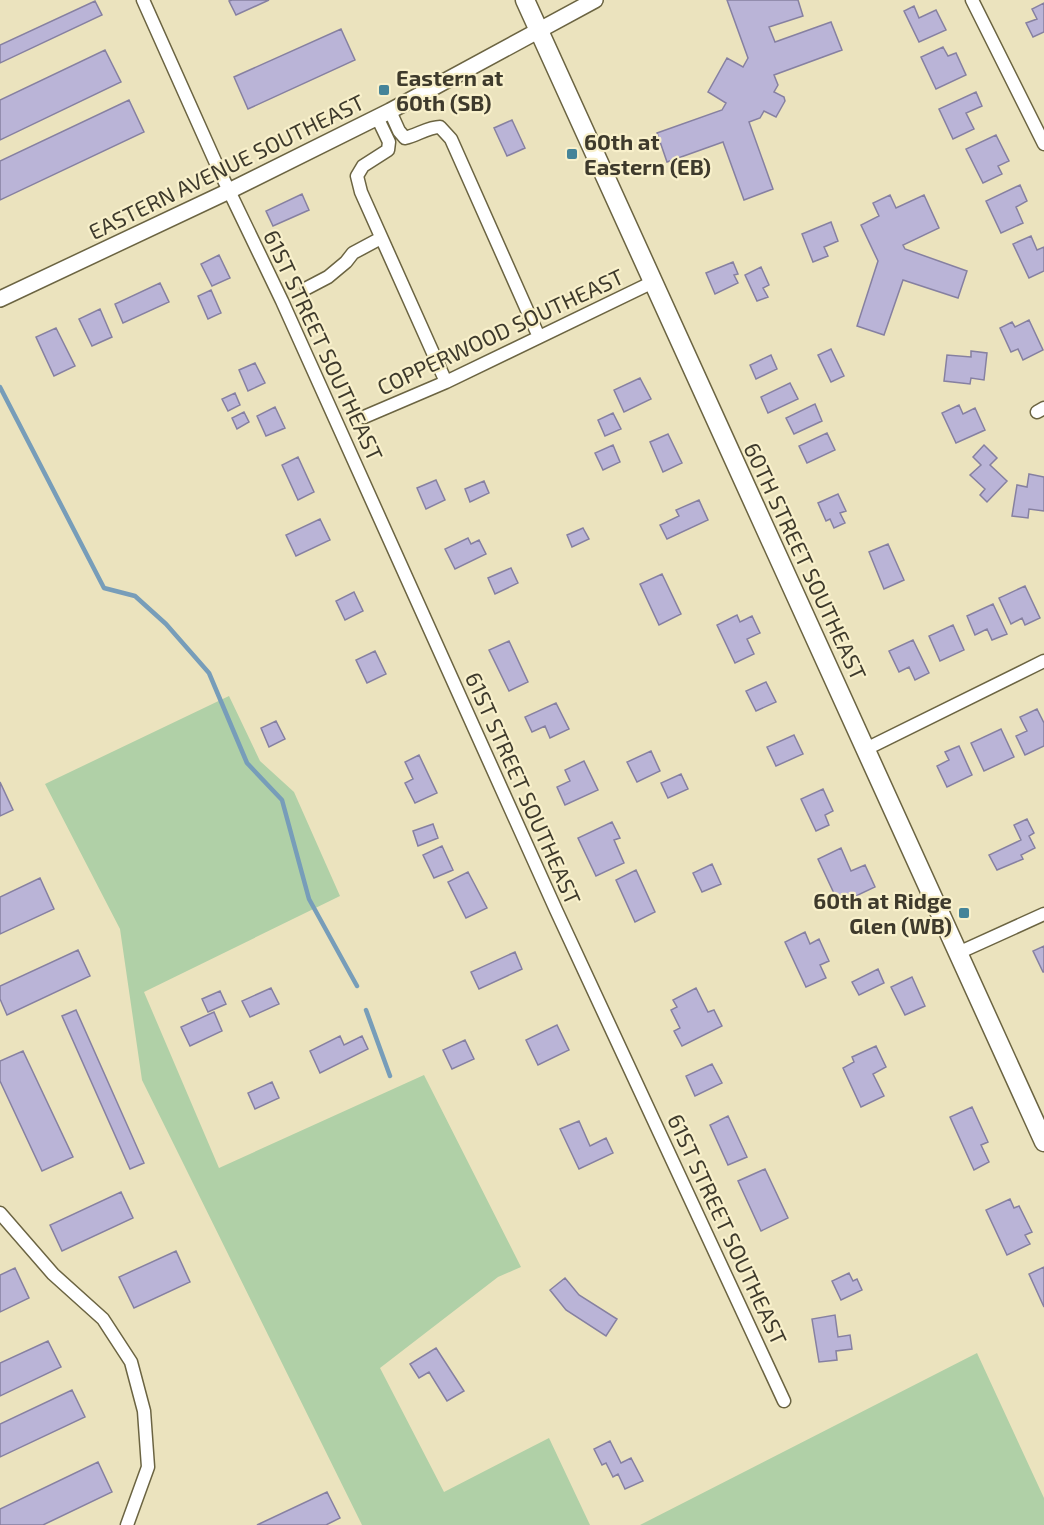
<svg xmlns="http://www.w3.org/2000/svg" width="1044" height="1525" font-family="'Exo 2',sans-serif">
  <rect width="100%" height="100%" fill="#ebe3be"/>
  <!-- green -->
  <path fill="#b0d0a7" d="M229,696L260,761L294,792L340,896L144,992L219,1168L424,1075L521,1267L498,1277L380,1368L444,1492L549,1438L590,1525H362L142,1080L120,929L45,784Z
    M977,1353L1044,1498V1525H640Z"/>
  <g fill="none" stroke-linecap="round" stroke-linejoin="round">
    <!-- stream -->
    <path stroke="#779db9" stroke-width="4.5" d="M0,387L104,588L135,596L166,624L209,673L247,763L282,800L309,899L357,986
      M366,1010L390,1076"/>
  </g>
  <!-- building -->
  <path fill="#bab4d7" stroke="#8680a1" stroke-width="1.5" d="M232,0H269L236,15L229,1Z
    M727,0H798L803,16L769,27L775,42L831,22L842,50L774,75L778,85L774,92L784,97L785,101L776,117L764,111L760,118L749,122L773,189L744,200L723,142L667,162L657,133L722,110L726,103L708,92L727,58L743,67L748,58Z
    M95,1L102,15L0,63V45Z
    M1044,3V32L1033,37L1026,23L1037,19L1032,9Z
    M914,6L919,18L936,10L946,30L919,42L904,11Z
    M341,29L355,60L248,109L234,77Z
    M943,47L948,56L956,53L966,75L936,89L921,57Z
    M105,50L121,82L0,140V100Z
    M976,92L982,106L966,113L974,129L953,139L939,109Z
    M129,100L144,132L0,200V161Z
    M512,120L525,148L507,156L494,128Z
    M996,135L1009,161L998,166L1002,174L983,183L966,149Z
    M1020,185L1027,201L1016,207L1023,223L1001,233L986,201Z
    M302,194L309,210L273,226L266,211Z
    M890,195L896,208L924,195L939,228L903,245L905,249L967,271L958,298L903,280L884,335L857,326L878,261L861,225L879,216L873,203Z
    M831,222L838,241L824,247L828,256L813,262L802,234Z
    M1031,236L1037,250L1044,247V271L1029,278L1013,244Z
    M219,255L230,278L212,286L201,264Z
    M733,262L738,274L734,275L738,283L715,294L706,273Z
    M761,267L769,285L763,288L768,297L757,301L745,275Z
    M160,283L169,302L123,323L115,304Z
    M211,290L221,313L208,319L198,296Z
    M100,309L112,337L92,346L79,319Z
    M1029,320L1043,350L1023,360L1018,349L1011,352L1000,328L1012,322L1015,327Z
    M56,328L75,366L54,376L36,337Z
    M831,349L844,376L831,382L818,355Z
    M971,351L987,353L984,380L971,378L970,384L944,381L947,355L971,357Z
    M771,355L777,369L756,379L750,365Z
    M255,363L265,383L248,391L239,370Z
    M640,378L651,399L624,412L614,390Z
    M790,383L798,399L768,413L761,397Z
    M235,393L240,405L228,411L222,399Z
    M815,404L822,421L794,434L786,418Z
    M959,405L963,414L975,408L985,430L956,443L942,413Z
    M275,407L285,428L266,436L257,416Z
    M244,412L249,422L237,429L232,418Z
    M613,413L621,429L605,436L598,420Z
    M827,433L835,450L807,463L799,446Z
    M668,434L682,463L663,472L650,442Z
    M613,445L620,462L603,470L595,453Z
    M984,445L997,458L990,465L1007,481L987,502L980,495L985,489L970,475L981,465L973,457Z
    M298,457L314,492L298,500L282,465Z
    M1029,474L1044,477V511L1029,509L1028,518L1012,516L1017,485L1027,487Z
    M436,480L445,500L426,509L417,488Z
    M484,481L489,493L470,502L465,489Z
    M838,494L846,511L840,513L845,523L834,528L830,519L826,521L818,503Z
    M699,500L708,520L667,539L660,525L679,516L676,510Z
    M320,519L330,540L296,556L286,535Z
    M583,528L589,539L572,547L567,535Z
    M468,538L471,544L479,540L486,554L455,569L445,549Z
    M888,544L904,580L884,589L869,552Z
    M511,568L518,583L495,594L488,578Z
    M662,574L681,614L659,625L640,584Z
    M1025,586L1040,618L1025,625L1022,618L1011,624L999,598Z
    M354,592L363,611L345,620L336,601Z
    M993,604L1007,634L992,640L987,629L975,635L967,616Z
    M737,615L740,622L752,616L760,633L747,639L754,654L735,663L717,625Z
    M953,625L964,650L940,661L929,636Z
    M913,640L929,673L915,680L909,667L899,672L889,651Z
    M509,641L528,682L509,691L489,650Z
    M375,651L386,674L367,683L356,660Z
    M766,682L776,702L756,711L746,691Z
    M556,703L569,729L550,738L545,726L532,732L525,717Z
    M1037,709L1044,723V746L1025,755L1016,736L1027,731L1020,717Z
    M276,721L285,739L269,747L261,728Z
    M1001,729L1014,757L984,771L971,743Z
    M794,735L803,754L776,766L767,747Z
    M959,746L972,775L947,787L937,766L949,760L945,752Z
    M651,751L660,771L637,782L627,762Z
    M419,755L437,793L415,803L405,783L413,779L405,762Z
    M584,761L598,790L565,805L557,787L570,781L565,770Z
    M681,774L688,789L668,798L661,783Z
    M0,782L13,810L0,816Z
    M823,789L833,811L825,815L829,825L816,831L801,799Z
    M1027,819L1034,833L1029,836L1035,848L1021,855L1023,859L997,870L989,855L1021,840L1014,825Z
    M612,822L620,838L614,840L624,863L596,876L578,838Z
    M433,824L438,838L418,846L413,831Z
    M442,846L453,870L434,878L423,855Z
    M841,848L851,871L865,865L875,887L839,904L818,859Z
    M712,864L721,884L702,892L693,873Z
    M636,870L655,912L635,922L616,880Z
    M468,872L487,908L466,918L448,882Z
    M40,878L54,909L0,934V897Z
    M805,932L810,944L819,939L829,961L820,965L826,978L806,987L785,942Z
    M1044,946V972H1043L1033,951Z
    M78,950L90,976L7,1015L0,999V986Z
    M515,952L522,969L479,989L471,972Z
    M878,969L884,983L859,995L852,982Z
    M912,977L925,1006L905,1015L891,987Z
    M271,988L279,1004L250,1017L242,1001Z
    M696,988L708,1012L714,1010L722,1026L682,1046L674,1031L680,1028L671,1010L677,1007L673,1000Z
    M220,991L226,1004L208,1012L202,999Z
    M76,1010L144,1163L130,1169L62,1016Z
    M214,1012L222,1031L190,1046L181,1027Z
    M557,1025L569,1050L538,1065L526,1040Z
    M340,1036L344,1045L362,1036L368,1049L320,1073L310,1051Z
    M465,1040L474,1059L452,1069L443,1050Z
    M876,1046L886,1067L873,1074L884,1096L861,1107L843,1068L854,1062L852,1057Z
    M23,1051L73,1157L42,1171L0,1081V1061Z
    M712,1064L722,1083L695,1096L686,1076Z
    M272,1082L279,1098L255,1109L248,1093Z
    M972,1107L988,1142L981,1145L989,1162L974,1170L950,1117Z
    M728,1116L747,1157L728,1165L710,1125Z
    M579,1121L590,1146L606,1138L613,1153L579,1169L560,1129Z
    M765,1169L788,1218L761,1231L738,1181Z
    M121,1192L133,1218L62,1251L50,1225Z
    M1010,1199L1014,1208L1019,1206L1032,1232L1025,1235L1030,1244L1007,1255L986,1210Z
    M176,1251L190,1282L134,1308L119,1277Z
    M1044,1267V1307L1029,1274Z
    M15,1268L29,1298L0,1312V1275Z
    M849,1273L853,1281L857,1279L862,1290L841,1300L832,1281Z
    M565,1278L579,1295L617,1319L606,1336L566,1310L550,1290Z
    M835,1315L838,1337L850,1335L852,1349L836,1351L837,1360L819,1362L812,1319Z
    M48,1341L61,1367L0,1396V1363Z
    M436,1348L464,1391L447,1401L429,1372L419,1378L410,1364Z
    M72,1390L85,1417L0,1457V1424Z
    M610,1441L621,1463L631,1458L643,1481L625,1489L618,1474L613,1477L606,1463L602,1465L594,1449Z
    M98,1462L112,1492L43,1525H0V1509Z
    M327,1492L340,1518L326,1525H257Z"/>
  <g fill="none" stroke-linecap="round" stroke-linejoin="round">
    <!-- minor casing -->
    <g stroke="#6b6442" stroke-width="15">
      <path id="minor" d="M143,0L219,170L282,301L556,910L784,1401
        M972,0L1044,144
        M390,111L399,131L405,138C417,135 429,127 440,127L451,139L539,337
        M377,117L389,142L388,150L363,166L357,176L361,192L446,382
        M307,288L328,277L346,262L353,253L381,238
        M1037,412L1044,408
        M364,417L446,382L653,282
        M866,749L1044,661
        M958,953L1044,914
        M0,1213L53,1274L103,1319L131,1362L144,1411L148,1467L127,1525"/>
    </g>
    <!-- tertiary casing -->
    <g stroke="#6b6442" stroke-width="18">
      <path id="tertiary" d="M0,299L229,191L390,111L595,0"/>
    </g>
    <!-- secondary casing -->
    <g stroke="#6b6442" stroke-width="21">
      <path id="secondary" d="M525,0L1044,1142"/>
    </g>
    <!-- minor -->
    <use href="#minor" stroke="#fff" stroke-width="12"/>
    <!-- tertiary -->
    <use href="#tertiary" stroke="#fff" stroke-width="15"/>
    <!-- secondary -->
    <use href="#secondary" stroke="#fff" stroke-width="18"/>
  </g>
  <!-- markers -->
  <g fill="#458499" stroke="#f8f0cb" stroke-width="2">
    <rect x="378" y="84" width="12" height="12" rx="3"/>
    <rect x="566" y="148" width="12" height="12" rx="3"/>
    <rect x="958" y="907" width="12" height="12" rx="3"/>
  </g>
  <g text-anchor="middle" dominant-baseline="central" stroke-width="4.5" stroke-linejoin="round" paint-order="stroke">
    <!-- poi labels -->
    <g font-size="22" font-weight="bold" fill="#3e3a2c" stroke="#f8f0cb" text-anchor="start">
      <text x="396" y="77">Eastern at<tspan x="396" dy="25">60th (SB)</tspan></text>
      <text x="584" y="141">60th at<tspan x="584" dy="25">Eastern (EB)</tspan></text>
      <text x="952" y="900" text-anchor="end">60th at Ridge<tspan x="952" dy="25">Glen (WB)</tspan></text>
    </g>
    <!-- street labels -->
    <g font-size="22" fill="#3e3a2c" stroke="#f8f0cb">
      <text transform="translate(226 166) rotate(-26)">EASTERN AVENUE SOUTHEAST</text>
      <text transform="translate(500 331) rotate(-25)">COPPERWOOD SOUTHEAST</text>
      <text transform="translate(324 345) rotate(65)">61ST STREET SOUTHEAST</text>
      <text transform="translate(806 561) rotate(65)">60TH STREET SOUTHEAST</text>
      <text transform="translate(524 788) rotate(66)">61ST STREET SOUTHEAST</text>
      <text transform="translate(728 1229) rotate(65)">61ST STREET SOUTHEAST</text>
    </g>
  </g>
</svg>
